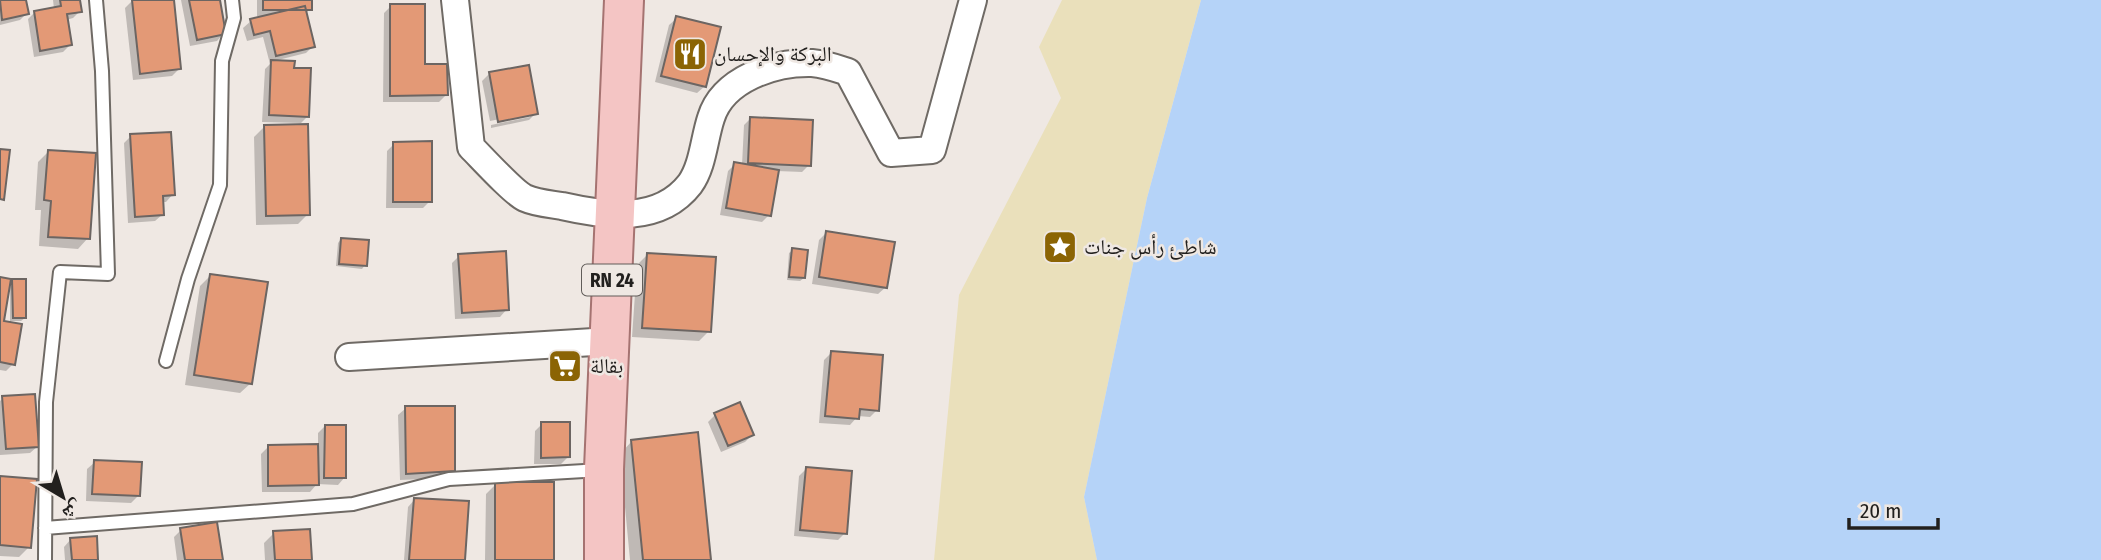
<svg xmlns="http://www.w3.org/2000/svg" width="2101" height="560" font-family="'Fira Sans Condensed','Noto Naskh Arabic',sans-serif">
  <rect width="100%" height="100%" fill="#efe8e3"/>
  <!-- sand -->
  <path fill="#eae0bb" d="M1062,0H1201L1147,198L1084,497L1097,560H934L959,295L1061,98L1039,47Z"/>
  <!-- water -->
  <path fill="#b5d3f8" d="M1201,0H2101V560H1097L1084,497L1147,198Z"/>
  <!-- shadow -->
  <path fill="#0003" d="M0,0H24L27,13L20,20L0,25Z
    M53,0H78L80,11L73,18L66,20L70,45L63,52L34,57L28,19L35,12L54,9Z
    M172,0L179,69L172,76L133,80L125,8L133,0Z
    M181,0H218L224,33L217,41L190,46Z
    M257,0H310V9L305,14L313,46L306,53L274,61L292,70L308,116L301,123L262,122L265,69L270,64L263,37L247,41L243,28L251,21L265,16H257Z
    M391,6L423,66L446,95L439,102H383L384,13Z
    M677,18L705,86L697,93L655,82L669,25Z
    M489,74L536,113L529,120L491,128V125L530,117V113L490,121L482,81Z
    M751,118L809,165L802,172L777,171L769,215L762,222L720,215L728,171L735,164L742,165L744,125Z
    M264,127L308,214L298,224L256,225L254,137Z
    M131,136L173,194L166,202H162L163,214L155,221L128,223L124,143Z
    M394,144L430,201L423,208H386L387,151Z
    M48,152L88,238L78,249L39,246L41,210H35L38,162Z
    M826,233L886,287L878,294L812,284L819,240Z
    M341,239L365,265L362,269L336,266L338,243Z
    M793,250L804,278L800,281L787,280L789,253Z
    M647,255L709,331L699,341L632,337L637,265Z
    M459,256L507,309L500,317L455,319L452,263Z
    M210,276L251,383L240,393L185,385L200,286Z
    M0,279L9,285L13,280L25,318L21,321H10V288H8L2,322L13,364L6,371L0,370Z
    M831,353L877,410L870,417L858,416L850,425L819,423L824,360Z
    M3,398L38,446L30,453L0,455V401Z
    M406,408L454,470L446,478L400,480L398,415Z
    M715,415L752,435L745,442L721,452L708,422Z
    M542,424L568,457L561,464H534L535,431Z
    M325,426L345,477L338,485L317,484L310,492H262L261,454L268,447L318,446V433Z
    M632,441L709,560H630L620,454Z
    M95,462L138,496L131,503L86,501L87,469Z
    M806,469L845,533L838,540L794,536L799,476Z
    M0,478L29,547L19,557L0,556Z
    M496,484L552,560H485L486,494Z
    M415,499L463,560H404L408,507Z
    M181,530L221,560H177L174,537Z
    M274,533L310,560H265L264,543Z
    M71,539L97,560H65L64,547Z"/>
  <!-- building -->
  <path fill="#e39976" stroke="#6c6562" stroke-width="2" d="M0,0H26L29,14L2,20Z
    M60,0H80L82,12L67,14L72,45L40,51L34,11L61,6Z
    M132,0H174L181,69L140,74Z
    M189,0H220L226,34L197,40Z
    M263,0H312V10H263Z
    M390,4H425V64H447L448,95L390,96Z
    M305,6L315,47L276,56L270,31L254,35L250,19Z
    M676,16L721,27L706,87L661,76Z
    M271,60L295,61L294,68H311L309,117L269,115Z
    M529,65L538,114L498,122L489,72Z
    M750,117L813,120L811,166L748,163Z
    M308,124L310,215L266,216L264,125Z
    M171,132L175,195L163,196L164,215L135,217L130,134Z
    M432,141V202H393V142Z
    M0,149L10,150L4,200L0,199Z
    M48,150L96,153L90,239L48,237L51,201L44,200Z
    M734,162L779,170L771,216L726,208Z
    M826,231L895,242L887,288L819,277Z
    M341,238L369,240L367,266L339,264Z
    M792,248L808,250L805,278L789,277Z
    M506,251L509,310L462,313L458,254Z
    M647,253L716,257L711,332L642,328Z
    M210,274L268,282L252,384L194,375Z
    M0,277L11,279L4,321L22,324L15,365L0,362Z
    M12,279H26V318H13Z
    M831,351L883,355L879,411L860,409L859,419L825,416Z
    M35,394L39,447L6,449L2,396Z
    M740,402L754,435L728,446L714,413Z
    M405,406H455V471L406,474Z
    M541,422H570V457L541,458Z
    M325,425H346V478H324Z
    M698,432L711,560H643L631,440Z
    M318,444L319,485L268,486V445Z
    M94,460L142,462L140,496L92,494Z
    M806,467L852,471L847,534L800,530Z
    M0,476L37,479L31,548L0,545Z
    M495,482H554V560H495Z
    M414,498L469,501L465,560H409Z
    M217,522L223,560H185L180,528Z
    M310,529L312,560H275L273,531Z
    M97,536L98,560H72L70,538Z"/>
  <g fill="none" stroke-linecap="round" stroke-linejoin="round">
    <!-- service casing -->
    <g stroke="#6f6a65" stroke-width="16">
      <path id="service" d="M166,361L188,279L220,185L222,61L234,18L232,0
        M45,528L353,504L449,479L601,470
        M45,560L46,402L60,272L108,274L102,71L96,0"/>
    </g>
    <!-- minor casing -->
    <g stroke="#6f6a65" stroke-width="30">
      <path id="minor" d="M455,0L471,147C482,158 514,193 525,198C536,203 550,204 562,206C606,216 659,224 690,184C703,166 704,139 711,118C723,79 774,62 812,63C825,64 836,68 848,72L891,153L932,150L973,0
        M349,357L610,341"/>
    </g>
    <!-- primary casing -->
    <g stroke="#a57371" stroke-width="42">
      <path id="primary" d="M604,560V469L624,0"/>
    </g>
    <!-- service -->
    <use href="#service" stroke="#fff" stroke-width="12"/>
    <!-- minor -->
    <use href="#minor" stroke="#fff" stroke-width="26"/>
    <!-- primary -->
    <use href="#primary" stroke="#f4c5c4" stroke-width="38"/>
  </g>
  <!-- icons -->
  <defs>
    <g id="restaurant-square" transform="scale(1.75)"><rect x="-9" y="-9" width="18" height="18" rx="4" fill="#8b6404" stroke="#efe8e3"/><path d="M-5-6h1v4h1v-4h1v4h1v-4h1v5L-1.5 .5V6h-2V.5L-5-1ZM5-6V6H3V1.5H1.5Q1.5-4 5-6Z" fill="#fff"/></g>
    <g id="sight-square" transform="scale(1.75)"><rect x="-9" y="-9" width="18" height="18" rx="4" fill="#8b6404" stroke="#efe8e3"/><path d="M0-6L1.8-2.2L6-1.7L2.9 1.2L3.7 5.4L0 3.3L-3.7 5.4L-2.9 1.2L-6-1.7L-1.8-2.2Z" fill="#fff"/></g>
    <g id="supermarket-square" transform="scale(1.75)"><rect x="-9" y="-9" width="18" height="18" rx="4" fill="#8b6404" stroke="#efe8e3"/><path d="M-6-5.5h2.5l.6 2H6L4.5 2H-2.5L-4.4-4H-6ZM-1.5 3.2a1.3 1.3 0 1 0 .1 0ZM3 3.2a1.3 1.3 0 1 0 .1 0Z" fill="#fff"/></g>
  </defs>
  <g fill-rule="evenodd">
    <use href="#restaurant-square" x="690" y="54"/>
    <use href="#sight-square" x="1060" y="247"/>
    <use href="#supermarket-square" x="565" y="366"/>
  </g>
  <g text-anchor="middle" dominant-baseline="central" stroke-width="5" stroke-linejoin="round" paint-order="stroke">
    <!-- shield labels -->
    <rect fill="#efe8e3" stroke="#605c59" stroke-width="2" x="582" y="264.5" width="60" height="31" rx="5"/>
    <g font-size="19" font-weight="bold" fill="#22201e">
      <text x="612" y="280">RN 24</text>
    </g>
    <!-- poi labels -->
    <g font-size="21" fill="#22201e" stroke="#efe8e3" text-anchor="start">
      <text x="714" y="54">البركة والإحسان</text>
      <text x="1084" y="247">شاطئ رأس جنات</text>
      <text x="590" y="366">بقالة</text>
    </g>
  </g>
  <!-- north arrow -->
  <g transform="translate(63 497) rotate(142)" stroke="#efe8e3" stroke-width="5" paint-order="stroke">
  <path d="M0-5L12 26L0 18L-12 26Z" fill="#22201e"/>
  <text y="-10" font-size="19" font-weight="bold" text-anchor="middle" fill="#22201e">ش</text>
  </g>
  <!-- scale -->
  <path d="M1849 518v10h89v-10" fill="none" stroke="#22201e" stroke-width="3.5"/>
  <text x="1860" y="518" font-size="21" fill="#22201e" stroke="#efe8e3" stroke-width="5" paint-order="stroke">20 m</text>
</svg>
